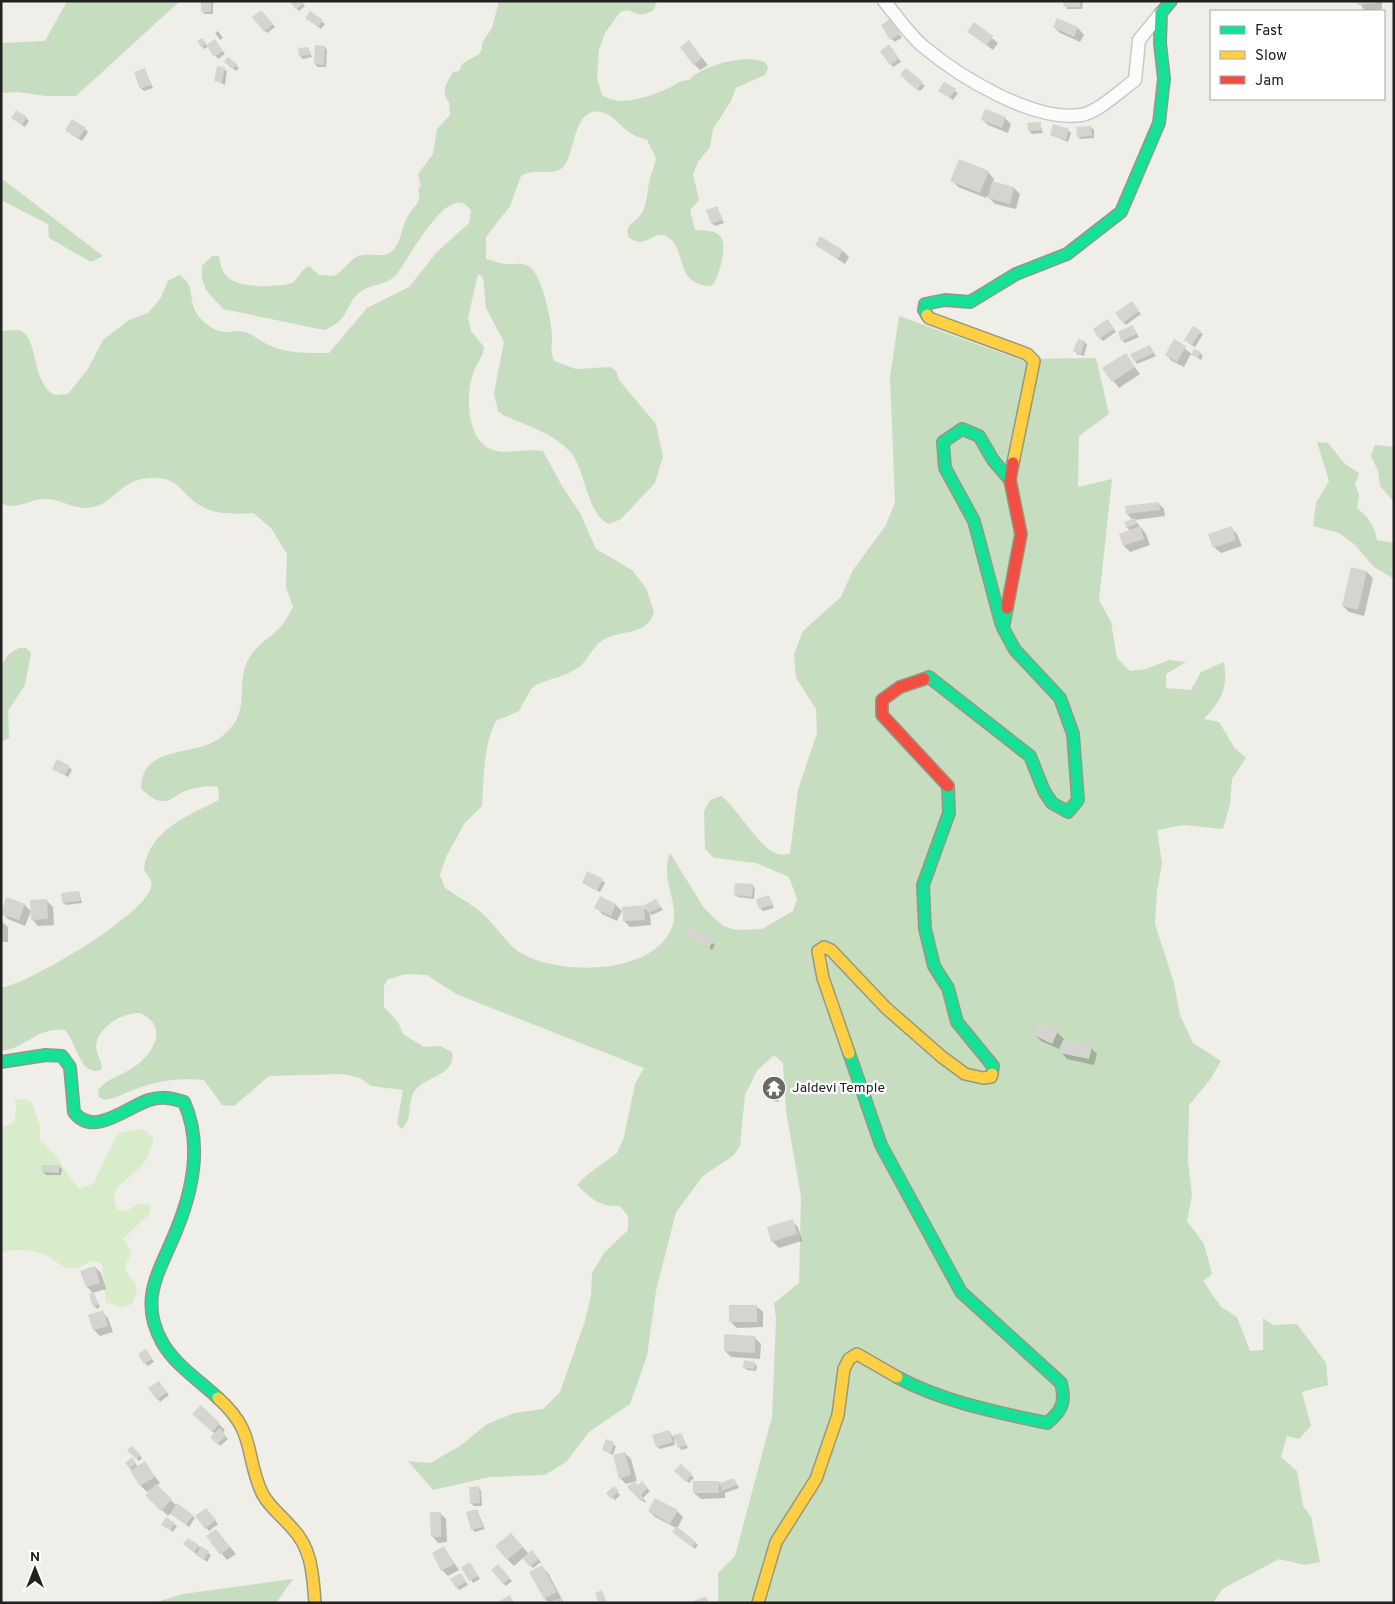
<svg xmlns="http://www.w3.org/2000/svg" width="1395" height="1604" font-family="Overpass,sans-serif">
  <rect width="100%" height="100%" fill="#efeee9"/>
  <!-- grass -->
  <path fill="#d8ecc9" d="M24,1099L32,1103L40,1126V1140C57,1153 65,1172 79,1189L93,1184L118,1133L143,1129L154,1138C151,1148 148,1158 141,1166C129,1180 106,1187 117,1209L126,1211L139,1204L151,1205L150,1213L123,1239L132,1252L124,1268C134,1284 142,1285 132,1304L122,1308L106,1302L102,1264L93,1261C88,1263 81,1267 75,1268C62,1269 57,1261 47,1256C32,1249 17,1248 1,1252V1125L7,1126L14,1122L16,1111L15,1100Z"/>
  <!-- forest -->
  <path fill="#c7ddbf" d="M67,1H180L76,96H46L17,92L1,93V43L45,41Z
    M499,1H657L654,10C638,18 641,14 627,10L620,12L605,33L599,50L597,78L602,95C621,108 651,96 671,87C677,83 682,80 689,80C703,65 748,53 766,63L768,69L765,75L736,88L731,101L713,129L710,147L698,162L693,174L699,200L690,210L695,230C720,230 727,235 722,260C720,269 717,279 712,286C674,286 687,250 669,238C658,230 651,241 640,242C637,242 632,239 629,238C623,224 636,223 642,213C648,201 647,190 650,178C652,171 655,166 656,158L647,140C641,138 634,136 629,132C620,126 615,117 605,113C571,102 577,155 562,168C551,177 533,167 521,176L510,206L486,237V259C492,260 498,263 505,264C512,265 521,262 528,266C542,272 551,320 552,335C552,347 550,349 554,361L576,369L610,367L616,371L619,380L656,424L663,456L655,483L621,519L609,524C588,516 585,471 572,454C555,433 527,426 503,415L498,411L494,393L504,342L486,308L483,277L478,274L468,318L471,331L484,347C484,356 477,362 474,371C465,392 466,442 493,450C509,455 527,448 543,451L562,486L580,513L596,549L632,570L646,588L654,612C647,638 616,628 599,643C591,650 588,660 579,667C566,677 550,678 536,685L531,689L519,711L496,721C483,746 484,778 482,806L464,824L446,857L440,875L445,888C458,897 474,905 485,916C497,927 506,943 519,952C556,976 654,976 672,927C681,905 659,879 670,853L704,908L723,926L736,930L762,929L793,911L797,899L789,877L756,863L714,858L705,849L704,811L710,800L721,796C738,808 760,850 778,854C782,855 786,854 790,854L798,790L817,733L816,709L796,678L794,654L803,631L841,597L853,570L886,525L895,502L890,377L899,316L1018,359L1096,358L1109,414L1079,436L1078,487L1112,479L1099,600L1111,622L1117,658L1130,671L1146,669L1169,660L1186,662L1166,674V688L1191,690L1201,672L1224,662C1228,689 1222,699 1204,719L1219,722L1234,747L1246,758L1232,779L1230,804L1223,829L1184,825L1157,830L1162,864L1157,891L1155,924L1174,983L1180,1015L1193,1043L1221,1061L1210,1080L1189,1105L1188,1161L1192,1195L1187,1221L1204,1244L1212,1274L1203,1281L1221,1307L1237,1317L1250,1351L1263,1350V1318L1273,1325L1297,1324L1326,1363L1328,1385L1302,1392L1311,1426L1299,1439L1287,1436L1281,1457L1297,1471L1303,1506L1311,1517L1320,1562L1305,1565L1279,1559L1222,1589L1213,1603H718V1573L735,1556L772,1417L776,1319L774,1303L799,1283L801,1197L786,1111L783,1063L774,1055L757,1071L745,1095L740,1146L734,1155L703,1176L676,1212L656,1291L647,1356L630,1404L589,1432L566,1462L545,1475L490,1477L433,1490L408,1461L430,1463L460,1446L487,1424L514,1413L543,1409L560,1392L585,1321L591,1295L592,1273L604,1253L628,1230V1216L620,1206C600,1207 591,1199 577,1185L587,1175L617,1153L624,1137L635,1084L644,1068L456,994L427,975L405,974L387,980L384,986V1007L398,1022L403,1034L424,1047L440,1046L452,1052C456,1072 433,1076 420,1085C403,1099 416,1119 401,1129L397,1123L403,1090L371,1086L360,1078L343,1074L269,1076L234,1106L222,1105L204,1080C184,1078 160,1080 141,1087C128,1091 118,1098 104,1100L99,1097L98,1090C107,1079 119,1076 131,1069C152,1056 171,1027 140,1013C122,1012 98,1027 96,1046C96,1054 102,1061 102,1069C81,1080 76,1041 65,1030C35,1027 28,1048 1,1051V988C30,983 145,915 151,887C153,880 148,876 144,870C148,830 188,816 219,800L218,787C207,785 192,788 183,792C176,795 169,803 161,801C153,800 147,794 141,789C141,744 195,757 220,738C253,713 235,689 247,662C255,644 272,638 283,624C287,619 290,612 293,607L286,587L287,554L271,528L253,513C235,514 216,515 201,506C180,494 180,476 149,478C121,480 114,502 94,507C78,511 63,501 49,499C33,497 16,512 1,503V331C7,331 16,329 21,331C39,339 31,384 55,395L68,394L88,369L103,340L129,320L148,313L160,299L168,281L179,275C196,285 188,299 196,312C201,322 215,332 226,332C233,332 239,330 245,332C254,335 261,342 269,345C287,354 310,353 329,353L367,308L409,287L437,252L469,223L471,211C450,175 406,265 395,276C386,285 370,284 360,292C344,305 350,321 324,330L223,309L206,290L202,279V266L212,256H219C220,261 221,270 225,274C236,290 276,287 293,283L304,269L309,266L319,275L334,276C343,271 349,261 358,256C363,254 375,255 381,255C401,255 400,229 408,216C413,207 423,201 418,189L421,186L418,174L433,154L437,129L450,115L449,102C440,93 447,82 453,72L459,71L462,64L479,54L482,49V43L492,28Z
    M1,178L103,256L91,262L49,238L48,224L1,200Z
    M1317,442L1328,443L1345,464L1359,473L1355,485L1359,495L1357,508C1368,517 1375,526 1377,540L1394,543V579L1374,567L1354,544L1339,533L1313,526L1316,503L1329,481Z
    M1375,445L1394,447V502L1380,486L1378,471L1371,456Z
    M19,648H26L31,653L25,685L8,711L9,738L1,742V665L9,654Z
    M293,1579L276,1603H154L183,1594Z"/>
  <!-- shadow -->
  <path fill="#0003" d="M202,1H213V14H205L202,11Z
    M301,1L305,6L299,11L297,9Z
    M1065,1H1083L1082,9H1067Z
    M1358,1H1382V9L1365,11Z
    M310,13L325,24L321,29L310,20Z
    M264,14L275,27L267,33L265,31Z
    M1058,19L1078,28L1084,35L1080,42L1060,33L1054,27Z
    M893,23L902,38L894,42L883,25Z
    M974,24L998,43L993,50L969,32Z
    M218,31L223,38L220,40L215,33Z
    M205,42L207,46L217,44L225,54L218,59L209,46L204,49L202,46Z
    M689,42L708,65L700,70L694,64Z
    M325,47L327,50L326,67H318L315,64Z
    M308,48L312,57L303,59L300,56Z
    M892,48L901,62L893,67L891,64Z
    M228,65H236L239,68L236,71Z
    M218,67L227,71L225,85L215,80Z
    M906,69L925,86L920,91L904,78Z
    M145,70L153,88L144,91L141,88Z
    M944,84L958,93L953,100L940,91Z
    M26,118L29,121L25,127L15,120Z
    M1005,118L1011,124L1008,133L988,125L982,119Z
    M1040,124L1043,133L1032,134L1029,131Z
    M1091,127L1094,130V138L1080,139L1078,136Z
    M85,129L88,132L82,141L69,132Z
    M1068,130L1071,133L1068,142L1051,135Z
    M988,172L994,179L993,183L1014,188L1020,194L1016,209L995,204L987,196L986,198L958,187L952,180Z
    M717,207L724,223L715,226L712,223Z
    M816,245L843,251L849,257L845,264Z
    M1134,306L1141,314L1126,325L1123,322Z
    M1108,321L1116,332L1103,341L1100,338Z
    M1132,326L1139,337L1125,343L1122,340Z
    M1200,332L1203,334L1195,347L1188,343Z
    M1174,341L1192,354L1200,353L1203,356L1201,360L1191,354L1184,367L1172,361L1166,355Z
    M1085,342L1087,345L1084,356L1077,354L1075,351Z
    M1150,347L1156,356L1137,364L1135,361Z
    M1125,355L1140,374L1119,388L1104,369Z
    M1158,503L1164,509L1165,516L1135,520L1146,534L1150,545L1130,552L1124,546L1120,535L1130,531L1127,527L1133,520L1127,514Z
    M1231,528L1237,534L1242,546L1221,553L1214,547Z
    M1352,569L1367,572L1373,578L1364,616L1349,612L1343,606Z
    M69,767L72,770L68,777L53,769Z
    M602,880L605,883L600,892L583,883Z
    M752,885L755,888L754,899L738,897L735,895Z
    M79,892L82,903L66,905L63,902Z
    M769,896L774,908L763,911L760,908Z
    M7,898L25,905L31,911L25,926L8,919L2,913Z
    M601,898L616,905L622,911L617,921L602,914L596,907Z
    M656,900L663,910L652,915L650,913L651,925L630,927L624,921L644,907L648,911Z
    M47,901L53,907L54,925L38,926L32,919Z
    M1,921L8,927V942H1Z
    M692,929L715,945L712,950L692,936Z
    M1040,1024L1057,1032L1064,1039L1059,1049L1041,1041L1035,1035Z
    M1091,1048L1097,1054L1094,1065L1067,1059L1061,1052Z
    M779,1087L782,1089L781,1094L771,1091Z
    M771,1096H777L779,1102L773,1101Z
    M59,1166L62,1169L61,1175H46L43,1172Z
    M792,1221L798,1227L802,1241L779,1248L772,1241Z
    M95,1267L101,1273L106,1289L93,1293L100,1307L97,1309L94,1306L93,1293L87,1287Z
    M756,1306L763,1312V1327L737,1328L731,1322Z
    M102,1312L108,1318L113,1332L100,1336L94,1330L90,1316Z
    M754,1337L761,1344L760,1359L731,1357L725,1351Z
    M149,1354L154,1362L148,1366L145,1363Z
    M754,1363L757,1366L756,1371L747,1370L744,1367Z
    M161,1385L169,1395L160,1402L158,1399Z
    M201,1407L225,1430L223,1433L228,1439L220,1446L212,1437L215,1434L200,1420Z
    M669,1431L673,1437L681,1434L688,1448L681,1450L676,1439H674L675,1445L660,1449L657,1446Z
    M606,1441L616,1446L613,1455L603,1450Z
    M132,1447L142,1458L139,1461L129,1450Z
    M625,1453L631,1459L637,1481L626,1484L620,1478Z
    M132,1459L138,1467L145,1463L160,1483L156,1486L177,1506L195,1518L189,1527L171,1513L168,1516L147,1495L151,1489L147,1492L141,1486L127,1463Z
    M681,1466L694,1478L689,1483L676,1471Z
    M734,1479L739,1488L725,1493V1498L701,1499L694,1493L719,1482L721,1484Z
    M642,1483L650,1491L643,1498L646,1502L645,1503L629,1487H638Z
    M478,1488L481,1490L482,1506H474L471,1503Z
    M614,1488L620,1495L615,1500L608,1493Z
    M477,1510L485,1529L475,1532L472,1529Z
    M649,1511H677L683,1517L677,1529L698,1545L695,1549L676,1534V1528L655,1517Z
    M209,1512L218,1524L209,1531L197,1517Z
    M440,1513L446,1519L447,1542L438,1543L432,1536Z
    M174,1524L177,1526L173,1532L166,1527Z
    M216,1530L236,1554L227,1560L208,1537Z
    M517,1541L529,1554L532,1552L541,1562L533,1568L524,1557L514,1566L507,1559Z
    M198,1546L211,1555L207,1562L187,1547Z
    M444,1548L459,1570L448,1576L442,1570Z
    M470,1563L480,1579L473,1583L463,1567Z
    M498,1566L512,1581L506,1586L493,1571Z
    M542,1567L548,1573L564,1603H549L545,1599L531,1573Z
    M463,1577L468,1585L459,1590L457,1587Z"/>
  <!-- building -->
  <path fill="#d6d4d0" d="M201,1H211V12H201Z
    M289,1H302L304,3L296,9Z
    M1064,1H1080V7H1063Z
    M1357,1H1376L1377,3L1357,5Z
    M261,10L273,24L264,32L252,17Z
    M310,11L323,20L318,27L305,18Z
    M1057,18L1078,27L1074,37L1053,27Z
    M890,19L900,34L890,40L881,25Z
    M974,22L993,36L987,45L967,32Z
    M202,38L206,44L201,47L197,41Z
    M215,39L223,51L214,57L206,45Z
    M689,40L702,58L693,65L680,47Z
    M889,44L899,59L890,65L880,51Z
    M315,45L325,46L324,65L314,64Z
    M308,47L310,55L299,56L298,48Z
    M228,57L237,64L233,69L224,62Z
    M217,66L225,67L222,83L214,81Z
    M145,68L151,85L140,89L134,72Z
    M906,68L923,82L917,90L900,75Z
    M944,82L956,89L950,98L938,91Z
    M985,109L1006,117L1002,128L981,120Z
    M16,110L27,117L22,125L11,118Z
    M72,119L86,128L78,139L65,130Z
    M1041,122V130L1028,131L1027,123Z
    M1053,124L1069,129L1066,140L1050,135Z
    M1091,126L1092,136L1077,137L1076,127Z
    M959,159L989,171L980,193L950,181Z
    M992,181L1014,187L1010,204L988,198Z
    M717,206L722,220L711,224L706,210Z
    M820,236L843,250L838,259L815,245Z
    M1132,301L1139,311L1123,323L1115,313Z
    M1108,319L1114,329L1099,339L1093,329Z
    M1133,325L1137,334L1121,341L1118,332Z
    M1193,326L1201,331L1192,345L1184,340Z
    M1078,339L1085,341L1081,354L1073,351Z
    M1174,339L1186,346L1177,362L1165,355Z
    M1150,345L1154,353L1134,362L1130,354Z
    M1194,349L1201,352L1198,358L1191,355Z
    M1126,353L1135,367L1112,382L1102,368Z
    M1159,502L1160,510L1126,514L1125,506Z
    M1135,518L1137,524L1126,528L1124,522Z
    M1140,526L1144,539L1123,546L1119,534Z
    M1232,526L1236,540L1213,548L1208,534Z
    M1351,567L1367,571L1358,610L1342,606Z
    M57,759L70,766L65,775L52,769Z
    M587,871L603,879L597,891L582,883Z
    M735,883L753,884L752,897L734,895Z
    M79,891L80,901L62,903L61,893Z
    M769,895L772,905L759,909L756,899Z
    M600,896L616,904L611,916L594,908Z
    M6,897L25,904L19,920L1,914Z
    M47,899L48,919L31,920L30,900Z
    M656,899L661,907L649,913L644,905Z
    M644,905L645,920L623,921L622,907Z
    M692,927L713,941L709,948L687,934Z
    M1039,1023L1058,1031L1052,1044L1034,1035Z
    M1063,1040L1092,1046L1089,1059L1060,1053Z
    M770,1084L779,1086L778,1092L769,1091Z
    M42,1165H59V1173L42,1172Z
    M793,1219L797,1234L771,1242L767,1227Z
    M95,1266L100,1283L86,1287L80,1271Z
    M94,1292L98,1305L93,1307L89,1294Z
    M729,1305H757V1322H729Z
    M103,1310L108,1326L93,1330L88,1315Z
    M724,1334L755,1336V1353L724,1351Z
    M146,1349L152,1359L144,1364L138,1354Z
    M744,1360L755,1362L754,1369L743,1368Z
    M159,1381L167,1392L157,1400L148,1388Z
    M201,1405L220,1423L212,1432L192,1414Z
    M220,1428L226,1436L217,1444L210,1437Z
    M669,1430L673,1442L656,1447L652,1435Z
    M682,1433L686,1445L678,1448L673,1435Z
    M606,1439L614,1442L611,1453L602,1450Z
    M132,1446L141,1455L136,1459L127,1450Z
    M625,1452L631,1475L619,1479L613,1455Z
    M132,1457L136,1463L130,1469L125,1463Z
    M145,1461L155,1477L140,1486L130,1471Z
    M681,1464L692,1474L686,1482L674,1471Z
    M734,1478L737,1485L722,1491L720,1483Z
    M634,1481L638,1485L642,1481L648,1488L641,1495L644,1498L641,1501L627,1487Z
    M693,1481H719V1493H693Z
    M156,1484L172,1499L161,1511L145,1495Z
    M479,1486L480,1503L470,1504L469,1487Z
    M614,1486L619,1491L611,1499L606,1493Z
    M655,1498L678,1510L670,1524L648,1511Z
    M177,1503L193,1515L186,1525L170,1514Z
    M206,1508L216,1520L205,1529L195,1516Z
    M477,1509L483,1527L471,1530L466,1512Z
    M430,1512H441V1537H431Z
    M166,1517L175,1523L170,1530L161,1525Z
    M676,1526L696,1542L692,1547L672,1532Z
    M216,1529L230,1547L220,1555L206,1536Z
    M511,1533L523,1547L507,1560L495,1546Z
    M188,1538L199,1545L194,1552L183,1544Z
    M201,1546L209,1551L204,1560L196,1555Z
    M444,1546L454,1564L441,1571L432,1553Z
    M532,1550L539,1559L530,1567L522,1558Z
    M470,1562L478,1576L469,1581L461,1567Z
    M498,1564L510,1578L503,1584L491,1570Z
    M542,1565L557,1592L544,1599L529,1572Z
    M461,1573L466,1582L456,1588L450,1579Z
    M602,1590L607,1603H599L595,1593Z
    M510,1595L514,1603H496Z
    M706,1596L709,1603H689Z
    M562,1598L563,1603H548V1602Z"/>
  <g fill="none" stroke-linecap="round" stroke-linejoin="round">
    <!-- street casing -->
    <g stroke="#c8c8c5" stroke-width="15">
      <path id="street" d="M884,1C897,16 909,35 924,47C960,77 1033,122 1081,115C1097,113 1121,90 1135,80L1139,40L1161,13"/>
    </g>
    <!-- fast casing -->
    <g stroke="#959980" stroke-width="14">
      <path id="fast" d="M927,315L924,310L925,304L945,300L970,302L1016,274L1067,254L1121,212L1159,123L1164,79L1160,43L1161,13L1171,1
        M1001,623L974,521L945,468L943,442L962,429L979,436L993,460L1010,480
        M924,679L929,677L1030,756L1044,791L1052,803L1068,812L1078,800L1073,734L1060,698L1015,650L1003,628L1007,608
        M948,786L949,813L923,885L925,929L934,966L948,988L957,1022L993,1066L992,1074
        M849,1053L881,1145L961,1292L1061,1383C1066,1402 1062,1411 1047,1423C996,1412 943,1402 897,1377
        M1,1062L46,1055L62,1056L70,1067L74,1112C93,1138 127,1107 149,1100C162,1096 172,1098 184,1102C203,1144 193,1190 176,1231C160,1271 138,1299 162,1342C175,1365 199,1380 218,1398"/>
    </g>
    <!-- slow casing -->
    <g stroke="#959980" stroke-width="14">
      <path id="slow" d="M927,315L929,318L1027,354L1034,361L1013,463
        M849,1053L823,978L818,951L824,947L831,950L886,1008L942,1057L965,1074L983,1078L991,1077L992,1074
        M218,1398C257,1433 244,1454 262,1493C269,1507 282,1516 292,1528C312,1548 313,1576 315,1603
        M758,1603L776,1542L816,1479L838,1415L844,1369L849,1359L857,1354L897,1377"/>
    </g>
    <!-- jam casing -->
    <g stroke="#959980" stroke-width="14">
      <path id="jam" d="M1007,608L1021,534L1010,480L1013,463
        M924,679L900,687L882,700V715L948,786"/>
    </g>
    <!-- street -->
    <use href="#street" stroke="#fdfcfc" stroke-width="12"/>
    <!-- fast -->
    <use href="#fast" stroke="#16e098" stroke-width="11"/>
    <!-- slow -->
    <use href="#slow" stroke="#ffcf43" stroke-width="11"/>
    <!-- jam -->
    <use href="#jam" stroke="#f24e42" stroke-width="11"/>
  </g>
  <!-- icons -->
  <defs>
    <g id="temple-disc" transform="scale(1.25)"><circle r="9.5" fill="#696967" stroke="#fff"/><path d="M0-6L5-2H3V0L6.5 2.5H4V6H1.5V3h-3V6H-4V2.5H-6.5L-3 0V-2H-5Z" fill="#fff"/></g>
  </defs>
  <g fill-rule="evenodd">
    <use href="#temple-disc" x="774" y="1088"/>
  </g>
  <g text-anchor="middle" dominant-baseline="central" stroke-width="4.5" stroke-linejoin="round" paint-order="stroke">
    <!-- poi labels -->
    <g font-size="14" fill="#212121" stroke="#fff" text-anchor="start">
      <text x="792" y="1088">Jaldevi Temple</text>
    </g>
  </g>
  <!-- border -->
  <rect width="1395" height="1604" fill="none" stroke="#212121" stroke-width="5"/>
  <!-- legend -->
  <rect x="1210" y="10" width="175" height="90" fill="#ffffff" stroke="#a6a6a6"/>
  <rect x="1220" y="26" width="25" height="8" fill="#16e098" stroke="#a6a6a6"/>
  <text x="1255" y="35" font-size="15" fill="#212121">Fast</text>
  <rect x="1220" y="51" width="25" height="8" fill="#ffcf43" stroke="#a6a6a6"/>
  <text x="1255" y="60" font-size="15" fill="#212121">Slow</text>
  <rect x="1220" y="76" width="25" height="8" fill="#f24e42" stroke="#a6a6a6"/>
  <text x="1255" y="85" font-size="15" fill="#212121">Jam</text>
  <!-- north arrow -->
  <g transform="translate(35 1569)" stroke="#ffffff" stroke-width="4" paint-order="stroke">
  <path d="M0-4L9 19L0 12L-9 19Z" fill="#212121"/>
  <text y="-8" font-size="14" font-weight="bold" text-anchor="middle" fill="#212121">N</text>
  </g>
</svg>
